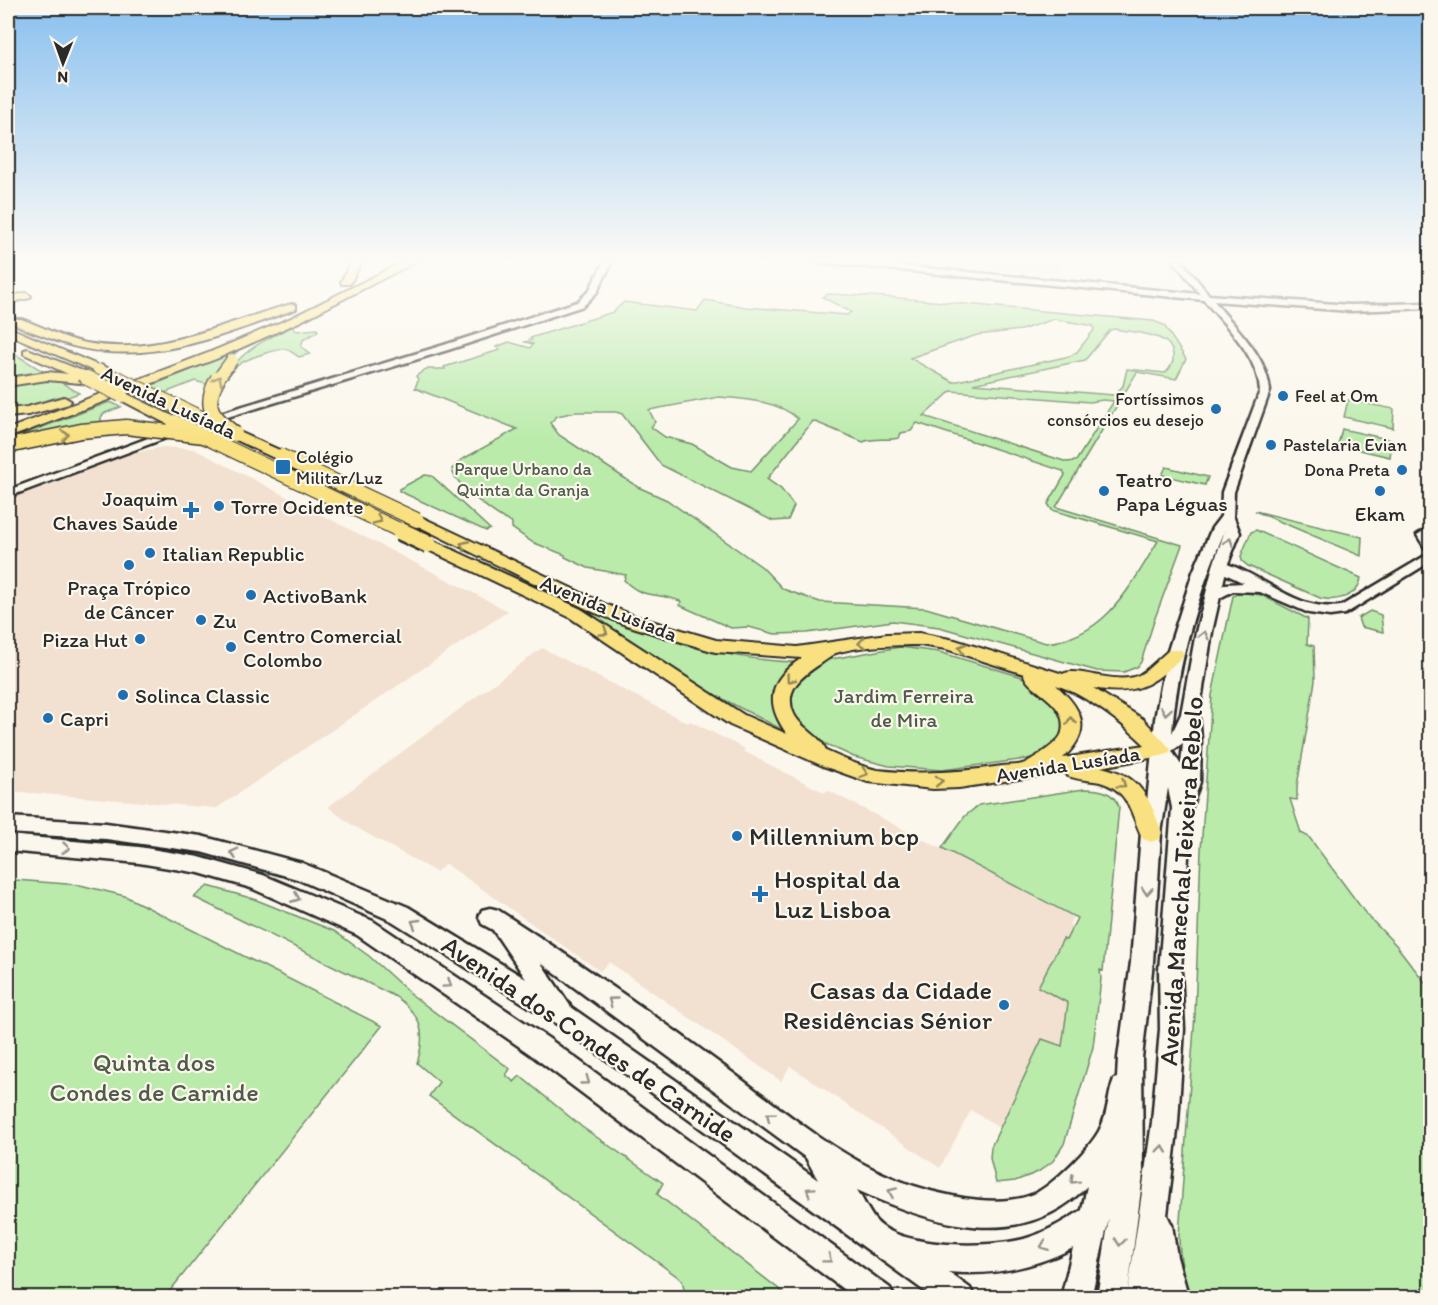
<svg xmlns="http://www.w3.org/2000/svg" width="1438" height="1305" font-family="Itim,sans-serif">
  <rect width="100%" height="100%" fill="#fbf7ec"/>
  <filter id="ink" filterUnits="userSpaceOnUse"><feTurbulence type="fractalNoise" baseFrequency=".0167" numOctaves="2"/><feDisplacementMap in="SourceGraphic" scale="12" xChannelSelector="R" yChannelSelector="G"/><feConvolveMatrix kernelMatrix="1 2 1 2 8 2 1 2 1" color-interpolation-filters="sRGB"/></filter>
  <g filter="url(#ink)">
    <!-- built -->
    <path fill="#f2e0d0" d="M907,260H1062L1063,261L1059,273Z
      M163,447L194,449L508,611L217,808L8,791V496L97,461Z
      M542,648L688,723L690,721L745,749L743,751L825,793L827,790L1073,917L1069,924L1079,930L1099,965L1101,979L1089,1061L1067,1136L1053,1161L1032,1176L1015,1181L996,1183L990,1150L999,1128L971,1110L940,1168L790,1066L781,1081L609,962L600,971L446,864L436,872L352,825L328,807Z"/>
    <!-- green -->
    <path fill="#baebab" stroke="#728b6b" stroke-width="1.5" fill-rule="evenodd" d="M828,294L888,297L1153,321L1164,325L1186,359L1176,379L1137,372L1056,507L1182,545L1155,618L1141,662L1137,667L1124,672L1097,671L939,627L893,621L807,633L775,634L749,627L731,628L679,605L682,602C658,591 644,601 624,580L626,575L588,568L565,557V555L532,542L512,528V523C498,517 453,484 452,469L461,460L517,429L415,388L418,380L416,376L426,369H445L444,367L500,350L496,347L509,342L530,348L533,344L525,342L532,340L530,338L613,312L624,302L697,311L705,300L746,307L847,315L851,312L822,297ZM1054,319L1093,326L1094,330L1077,352L1070,356L953,382L910,358L977,335L1021,330ZM1115,329C1129,332 1148,332 1161,339C1176,346 1177,363 1165,373L1127,369L1123,386L1114,395L973,384L1085,360L1110,330ZM951,391L1090,402L1103,400L1114,401L1076,461L1067,462L924,416ZM719,397C745,399 779,401 798,419L751,471L732,467L692,444L665,437L651,427L655,422L649,410ZM576,412H616L622,414L661,465L773,521L788,520L794,506L781,489L767,479L813,421L863,442C875,437 886,441 899,438L901,433L911,431L917,423L1063,471L1065,475L1048,504L1052,510L1158,541C1130,587 1106,637 1046,643L926,608L820,602L783,589L762,567L667,500L638,487L559,435L550,423L557,416Z
      M291,327L297,331L317,329L318,331L303,340L301,346L310,354L299,357L287,349C276,349 246,358 237,366C231,370 231,376 224,380C239,351 263,341 291,327Z
      M8,350L79,393L8,418Z
      M238,351L227,361L209,385L195,381L162,394L148,387Z
      M1348,400L1394,409L1393,428L1344,417Z
      M110,402L121,407L105,413L101,417V421L110,426L8,440Z
      M1342,429L1392,440L1390,457L1338,445Z
      M1166,467L1208,477L1205,485L1162,475Z
      M425,475L432,476L490,529L486,531L399,491V489Z
      M1255,511L1362,537L1361,556Z
      M1256,530L1361,578C1358,597 1336,602 1320,598L1248,566L1242,561L1241,556L1251,532Z
      M481,561C582,609 679,657 793,662C770,685 765,700 783,730L700,687L594,618Z
      M1240,592L1261,595L1308,619L1307,644L1314,646L1315,681L1297,786V800L1290,799L1301,833L1309,837L1366,914L1396,945L1430,989V1297H1190C1183,1276 1179,1257 1179,1235L1195,1014L1201,850L1212,695L1233,596Z
      M1370,611L1381,615L1383,632L1361,627L1358,618Z
      M900,647L939,652L1019,676L1029,680L1061,704L1067,735L1038,756L1027,759L942,770L889,766L854,757L813,738L792,718L788,687L820,661Z
      M1084,789C1099,789 1114,791 1119,807L1103,971L1100,970L1101,979L1093,1047L1064,1144L1053,1161L1038,1172L1015,1181L996,1183L990,1158L991,1147L1042,1039L1062,1046L1068,1003L1038,987L1063,939L1066,940L1077,918L942,848L965,816L979,805Z
      M15,880L80,885L125,896L382,1026L165,1297H8V885Z
      M208,886L254,899L334,931L369,956L412,995L510,1069L506,1075L514,1082L520,1076L582,1127L663,1183L657,1194L789,1297H686L682,1280L429,1096L439,1082L417,1063C426,1034 423,1016 396,997L194,897Z"/>
    <g fill="none" stroke-linecap="round" stroke-linejoin="round">
      <!-- tertiary casing -->
      <g stroke="#2b2b2b" stroke-width="5">
        <path id="tertiary" d="M605,260H613L597,292L583,306L451,349L201,425L8,497V490L194,421L444,345L577,302L589,291Z
          M814,260H839L1200,294L1173,260H1181L1209,295L1350,305L1430,303V308L1350,311L1214,301C1235,328 1267,355 1270,391L1234,492L1233,518L1227,522L1221,518L1222,492L1260,391C1258,355 1226,327 1204,300L818,262Z
          M1430,527V549L1425,548L1417,535Z
          M1430,553V562L1345,614L1330,616L1309,613L1260,592L1233,591L1214,601L1207,597L1225,584L1244,583L1215,569L1213,566L1220,562C1263,573 1294,612 1341,606Z"/>
      </g>
      <!-- secondary casing -->
      <g stroke="#2b2b2b" stroke-width="5">
        <path id="secondary" d="M1227,514L1234,518L1240,533L1227,566L1212,632L1199,713L1201,739L1200,782L1191,809L1181,970L1184,1029L1178,1122L1167,1215L1172,1225L1177,1257L1189,1298H1159L1158,1292L1157,1298H1127L1152,1122L1160,1029L1159,970L1172,808L1168,788L1161,833L1153,962L1142,1058L1143,1174L1127,1298H1097L1109,1218L1091,1298H1061L1073,1248C1033,1268 993,1276 948,1272L970,1288L975,1298H934L560,1026L392,921L297,879L201,852L106,839L8,833V817L106,823L201,836L302,863L408,907L526,979L493,930L482,924L479,917L482,910L490,908L498,910C574,959 649,1011 722,1065C772,1101 820,1143 875,1170C915,1190 991,1212 1034,1194C1052,1186 1093,1146 1101,1127C1108,1113 1108,1094 1114,1079L1117,1078L1118,1058L1131,962L1141,833L1147,802L1155,719L1167,654L1193,572L1212,528L1222,515ZM1225,530L1213,566L1196,632L1181,714L1172,733C1177,663 1198,595 1225,530ZM1183,743L1181,765L1172,751ZM541,963L806,1158L818,1180L571,1007ZM1087,1186L1082,1210C1063,1222 1045,1233 1024,1239C990,1248 901,1249 876,1221C869,1213 863,1199 857,1190C931,1224 1021,1254 1087,1186Z
          M8,835L139,847L199,857L263,875L373,921L548,1038L890,1288L895,1298H855L530,1054L357,935L251,888L199,873L139,863L8,851Z"/>
      </g>
      <!-- primary casing -->
      <g stroke="#2b2b2b" stroke-width="4">
        <path id="primary" d="M26,293L31,296L30,298L8,303V297Z
          M8,327L102,367L104,369L98,373L94,371L8,334Z
          M28,349L85,372L87,375L85,378H77L24,354V350Z
          M121,391L179,419L180,422L179,425H169L117,398V392Z
          M235,430L286,453L288,456L286,459H276L230,437L228,434L230,431Z
          M417,515L605,604L638,617L716,640L797,647L887,634L919,633L955,640L1063,674C1077,666 1115,686 1139,675C1150,669 1159,658 1169,650H1181L1184,654L1181,658C1151,686 1136,696 1093,688L1143,719L1171,749L1168,754L1161,756L1101,767C1140,775 1150,798 1162,833L1159,839L1151,842L1143,839C1131,816 1130,790 1100,782C1089,780 1078,780 1068,776L1065,772L959,788L933,789L868,782L823,766L730,725L569,617L422,547L420,544L428,539L434,541L581,609L744,715L787,734C764,703 769,679 802,658L715,652L626,625L593,612L412,523L409,520L412,517ZM919,645L946,649L1024,674C1026,691 1069,701 1062,732C1060,743 1034,758 1025,763C1019,766 1008,765 1002,766C961,772 920,775 878,770C861,767 842,758 826,751C823,737 801,729 794,714C781,685 811,671 829,658C833,656 832,654 836,653C858,646 895,645 919,645ZM1056,685C1086,695 1123,723 1145,745L1063,758C1094,730 1082,709 1056,685Z"/>
      </g>
      <!-- trunk casing -->
      <g stroke="#2b2b2b" stroke-width="4">
        <path id="trunk" d="M352,260H362L350,284H342L341,282Z
          M407,260H419L299,322L216,359L8,438V429L208,353L291,318Z
          M292,304L296,305V309C212,339 131,374 44,336C34,332 19,328 11,321L13,319H21C42,326 63,339 86,343C160,357 223,322 292,304Z
          M47,372L91,376L97,380L91,384L47,380L8,386V378Z
          M64,397L71,401L69,404L28,415L8,417V409L27,407Z"/>
      </g>
      <!-- tertiary -->
      <use href="#tertiary" fill="#fbf7ec" fill-rule="evenodd"/>
      <!-- secondary -->
      <use href="#secondary" fill="#fbf7ec" fill-rule="evenodd"/>
      <!-- primary -->
      <use href="#primary" fill="#f9e181" fill-rule="evenodd"/>
      <!-- trunk -->
      <use href="#trunk" fill="#f9e181" fill-rule="evenodd"/>
      <!-- primary-bridge-far2 casing -->
      <g stroke="#2b2b2b" stroke-width="14" stroke-linecap="butt">
        <path id="primary-bridge-far2" d="M98,369L120,379
          M81,375L90,379"/>
      </g>
      <!-- primary-bridge-far1 casing -->
      <g stroke="#2b2b2b" stroke-width="16" stroke-linecap="butt">
        <path id="primary-bridge-far1" d="M87,378L121,395
          M117,378L233,433
          M174,422L403,532
          M281,456L417,520"/>
      </g>
      <!-- primary-bridge casing -->
      <g stroke="#2b2b2b" stroke-width="22" stroke-linecap="butt">
        <path id="primary-bridge" d="M400,531L428,544"/>
      </g>
      <!-- trunk-bridge-far1 casing -->
      <g stroke="#2b2b2b" stroke-width="14" stroke-linecap="butt">
        <path id="trunk-bridge-far1" d="M218,379L232,360"/>
      </g>
      <!-- trunk-bridge casing -->
      <g stroke="#2b2b2b" stroke-width="17" stroke-linecap="butt">
        <path id="trunk-bridge" d="M218,378C202,407 212,416 235,434
          M8,446L81,431L126,427L204,436"/>
      </g>
      <!-- primary-bridge-far2 -->
      <use href="#primary-bridge-far2" stroke="#f9e181" stroke-width="10"/>
      <!-- primary-bridge-far1 -->
      <use href="#primary-bridge-far1" stroke="#f9e181" stroke-width="14"/>
      <!-- primary-bridge -->
      <use href="#primary-bridge" stroke="#f9e181" stroke-width="17"/>
      <!-- trunk-bridge-far1 -->
      <use href="#trunk-bridge-far1" stroke="#f9e181" stroke-width="11"/>
      <!-- trunk-bridge -->
      <use href="#trunk-bridge" stroke="#f9e181" stroke-width="14"/>
    </g>
    <!-- one-way arrows -->
    <defs><path id="oneway-chevron" d="M-2-3.5L2.5 0L-2 3.5" fill="none" stroke-width="1.6" stroke-linecap="round" stroke-linejoin="round" transform="scale(1.5)"/></defs>
    <g stroke="#928656">
      <use href="#oneway-chevron" transform="translate(218 380) rotate(-62)"/>
      <use href="#oneway-chevron" transform="translate(65 435) rotate(-10)"/>
      <use href="#oneway-chevron" transform="translate(378 520) rotate(26)"/>
      <use href="#oneway-chevron" transform="translate(464 545) rotate(-155)"/>
      <use href="#oneway-chevron" transform="translate(604 632) rotate(33)"/>
      <use href="#oneway-chevron" transform="translate(862 643) rotate(172)"/>
      <use href="#oneway-chevron" transform="translate(962 648) rotate(-163)"/>
      <use href="#oneway-chevron" transform="translate(790 679) rotate(127)"/>
      <use href="#oneway-chevron" transform="translate(1071 721) rotate(-98)"/>
      <use href="#oneway-chevron" transform="translate(864 773) rotate(17)"/>
      <use href="#oneway-chevron" transform="translate(939 781) rotate(-1)"/>
      <use href="#oneway-chevron" transform="translate(1122 784) rotate(34)"/>
    </g>
    <g stroke="#93918c">
      <use href="#oneway-chevron" transform="translate(1229 542) rotate(-70)"/>
      <use href="#oneway-chevron" transform="translate(1204 635) rotate(-76)"/>
      <use href="#oneway-chevron" transform="translate(1166 711) rotate(99)"/>
      <use href="#oneway-chevron" transform="translate(66 848) rotate(5)"/>
      <use href="#oneway-chevron" transform="translate(234 853) rotate(-165)"/>
      <use href="#oneway-chevron" transform="translate(1147 891) rotate(94)"/>
      <use href="#oneway-chevron" transform="translate(296 898) rotate(22)"/>
      <use href="#oneway-chevron" transform="translate(415 923) rotate(-150)"/>
      <use href="#oneway-chevron" transform="translate(448 984) rotate(34)"/>
      <use href="#oneway-chevron" transform="translate(612 1001) rotate(-144)"/>
      <use href="#oneway-chevron" transform="translate(586 1081) rotate(36)"/>
      <use href="#oneway-chevron" transform="translate(770 1116) rotate(-141)"/>
      <use href="#oneway-chevron" transform="translate(1162 1149) rotate(-84)"/>
      <use href="#oneway-chevron" transform="translate(1074 1180) rotate(135)"/>
      <use href="#oneway-chevron" transform="translate(810 1191) rotate(-145)"/>
      <use href="#oneway-chevron" transform="translate(892 1192) rotate(-156)"/>
      <use href="#oneway-chevron" transform="translate(1120 1242) rotate(97)"/>
      <use href="#oneway-chevron" transform="translate(1044 1246) rotate(159)"/>
      <use href="#oneway-chevron" transform="translate(828 1259) rotate(37)"/>
    </g>
  </g>
  <!-- sky -->
  <linearGradient id="sky" x2="0" y2="1"><stop stop-color="#89c0ef"/><stop offset="0.59" stop-color="#fdfbf6"/><stop offset="1" stop-color="#fdfbf6" stop-opacity="0"/></linearGradient>
  <rect width="1438" height="442" fill="url(#sky)"/>
  <!-- markers -->
  <g fill="#1f6fb2" stroke="#fbf7ec" stroke-width="2">
    <circle cx="1283" cy="396" r="6"/>
    <circle cx="1216" cy="409" r="6"/>
    <circle cx="1271" cy="445" r="6"/>
    <rect x="275" y="459" width="16" height="16" rx="3"/>
    <circle cx="1402" cy="470" r="6"/>
    <circle cx="1104" cy="491" r="6"/>
    <circle cx="1380" cy="491" r="6"/>
    <circle cx="219" cy="506" r="6"/>
    <path d="M188 501h6v6h6v6h-6v6h-6v-6h-6v-6h6z"/>
    <circle cx="150" cy="553" r="6"/>
    <circle cx="129" cy="565" r="6"/>
    <circle cx="251" cy="595" r="6"/>
    <circle cx="201" cy="620" r="6"/>
    <circle cx="140" cy="639" r="6"/>
    <circle cx="231" cy="647" r="6"/>
    <circle cx="123" cy="695" r="6"/>
    <circle cx="48" cy="718" r="6"/>
    <circle cx="737" cy="836" r="6"/>
    <path d="M757 885h6v6h6v6h-6v6h-6v-6h-6v-6h6z"/>
    <circle cx="1004" cy="1005" r="6"/>
  </g>
  <g text-anchor="middle" dominant-baseline="central" stroke-width="4.5" stroke-linejoin="round" paint-order="stroke">
    <!-- far-poi labels -->
    <g font-size="18" fill="#2b2b2b" stroke="#fbf7ec" text-anchor="start">
      <text x="1295" y="396">Feel at Om</text>
      <text x="1204" y="399" text-anchor="end">Fortíssimos<tspan x="1204" dy="21">consórcios eu desejo</tspan></text>
      <text x="1283" y="445">Pastelaria Evian</text>
      <text x="296" y="457">Colégio<tspan x="296" dy="21">Militar/Luz</tspan></text>
      <text x="1390" y="470" text-anchor="end">Dona Preta</text>
    </g>
    <!-- far-park labels -->
    <g font-size="18" fill="#4f5b4b" stroke="#fbf7ec">
      <text x="523" y="469">Parque Urbano da<tspan x="523" dy="21">Quinta da Granja</tspan></text>
    </g>
    <!-- street labels -->
    <g font-size="21" fill="#2b2b2b" stroke="#fbf7ec">
      <text transform="translate(169 402) rotate(25)">Avenida Lusíada</text>
      <text transform="translate(609 608) rotate(22)">Avenida Lusíada</text>
      <text transform="translate(1068 764) rotate(-9)">Avenida Lusíada</text>
    </g>
    <!-- poi labels -->
    <g font-size="21" fill="#2b2b2b" stroke="#fbf7ec" text-anchor="start">
      <text x="1116" y="479">Teatro<tspan x="1116" dy="24">Papa Léguas</tspan></text>
      <text x="178" y="498" text-anchor="end">Joaquim<tspan x="178" dy="24">Chaves Saúde</tspan></text>
      <text x="231" y="506">Torre Ocidente</text>
      <text x="1380" y="513" text-anchor="middle">Ekam</text>
      <text x="162" y="553">Italian Republic</text>
      <text x="129" y="587" text-anchor="middle">Praça Trópico<tspan x="129" dy="24">de Câncer</tspan></text>
      <text x="263" y="595">ActivoBank</text>
      <text x="213" y="620">Zu</text>
      <text x="243" y="635">Centro Comercial<tspan x="243" dy="24">Colombo</tspan></text>
      <text x="128" y="639" text-anchor="end">Pizza Hut</text>
      <text x="135" y="695">Solinca Classic</text>
      <text x="60" y="718">Capri</text>
    </g>
    <!-- park labels -->
    <g font-size="21" fill="#4f5b4b" stroke="#fbf7ec">
      <text x="904" y="695">Jardim Ferreira<tspan x="904" dy="24">de Mira</tspan></text>
    </g>
    <!-- near-poi labels -->
    <g font-size="26" fill="#2b2b2b" stroke="#fbf7ec" text-anchor="start">
      <text x="749" y="836">Millennium bcp</text>
      <text x="774" y="879">Hospital da<tspan x="774" dy="30">Luz Lisboa</tspan></text>
      <text x="992" y="990" text-anchor="end">Casas da Cidade<tspan x="992" dy="30">Residências Sénior</tspan></text>
    </g>
    <!-- near-street labels -->
    <g font-size="26" fill="#2b2b2b" stroke="#fbf7ec">
      <text transform="translate(1181 881) rotate(-86)">Avenida Marechal Teixeira Rebelo</text>
      <text transform="translate(589 1039) rotate(34)">Avenida dos Condes de Carnide</text>
    </g>
    <!-- near-park labels -->
    <g font-size="26" fill="#4f5b4b" stroke="#fbf7ec">
      <text x="154" y="1062">Quinta dos<tspan x="154" dy="30">Condes de Carnide</tspan></text>
    </g>
  </g>
  <!-- margin -->
  <rect width="1438" height="1305" fill="none" stroke="#fbf7ec" stroke-width="30"/>
  <rect x="15" y="15" width="1408" height="1275" fill="none" stroke="#2b2b2b" stroke-width="2" filter="url(#ink)"/>
  <!-- north arrow -->
  <g transform="translate(63 63) rotate(181)" stroke="#fbf7ec" stroke-width="4.5" paint-order="stroke">
  <path d="M0-4.5L10 22L0 15L-10 22Z" fill="#2b2b2b"/>
  <text y="-9" font-size="16" font-weight="bold" text-anchor="middle" fill="#2b2b2b">N</text>
  </g>
</svg>
